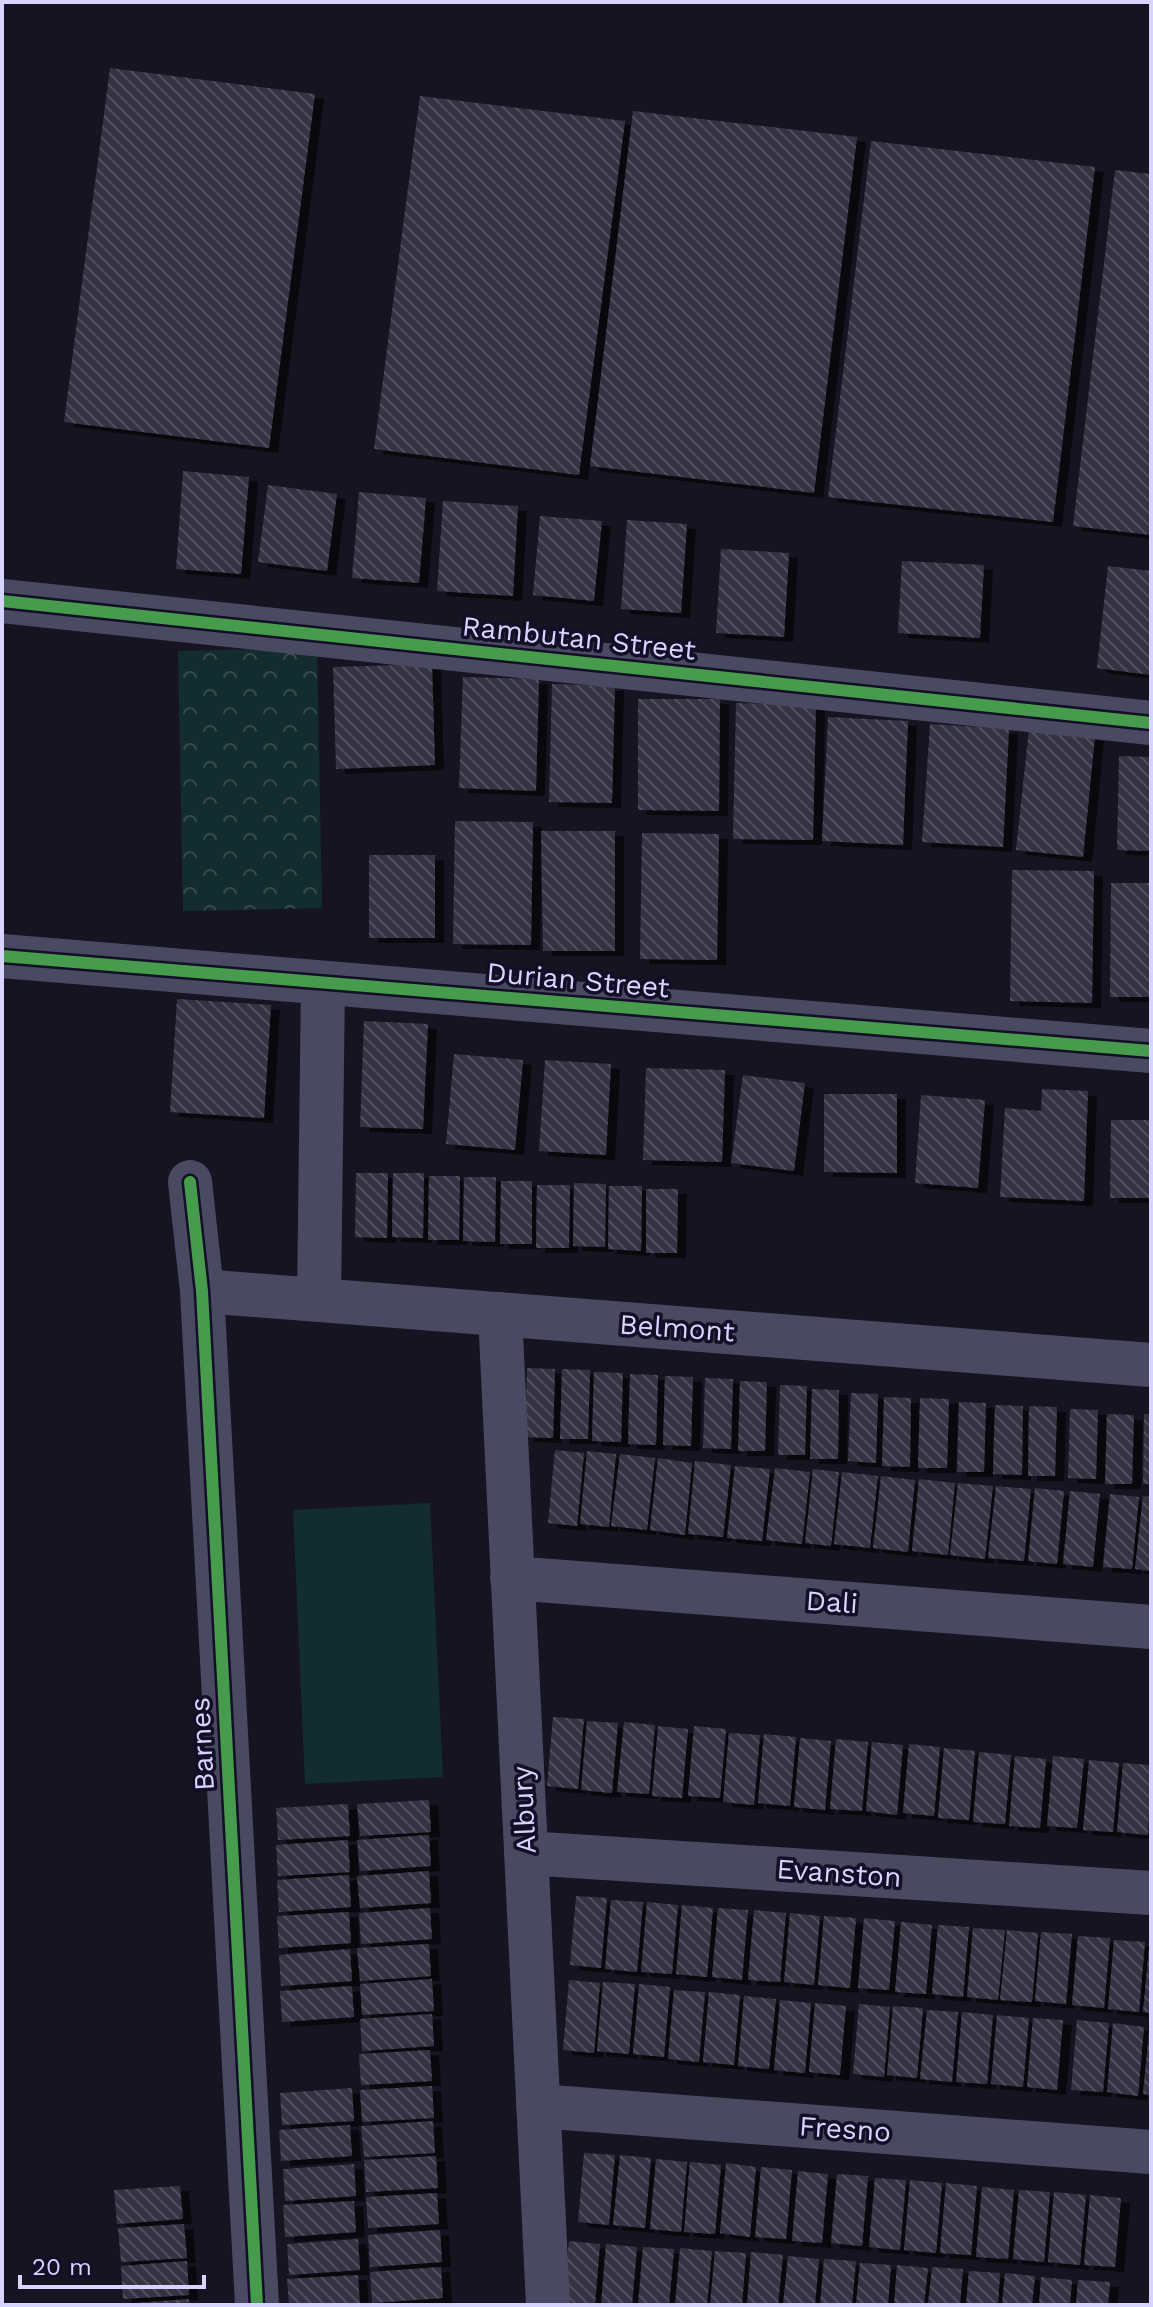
<svg xmlns="http://www.w3.org/2000/svg" width="1153" height="2307" font-family="'Work Sans',sans-serif">
  <defs>
    <pattern id="park-crowns" width="20" height="18" patternUnits="userSpaceOnUse" patternTransform="scale(2)"><rect width="20" height="18" fill="#132c2d"/><path d="M2 6a3 3 0 1 1 6 0M12 15a3 3 0 1 1 6 0" fill="none" stroke="#354a4c"/></pattern>
    <pattern id="building-back-hatch" width="6" height="6" patternUnits="userSpaceOnUse" patternTransform="scale(2)"><rect width="6" height="6" fill="#343243"/><path d="M-1 5l2 2M0 0l6 6M5-1l2 2" fill="none" stroke="#514f5f"/></pattern>
    <filter id="shadow"><feDropShadow dx="9" dy="5" stdDeviation="0" flood-color="#0009"/></filter>
  </defs>
  <rect width="100%" height="100%" fill="#161421"/>
  <!-- park -->
  <path fill="url(#park-crowns)" d="M317,648L322,908L183,911L178,651Z"/>
  <!-- garden -->
  <path fill="#132c2d" d="M430,1503L443,1777L305,1784L293,1510Z"/>
  <!-- building -->
  <path fill="url(#building-back-hatch)" filter="url(#shadow)" d="M110,68L315,94L269,448L64,422Z
    M420,96L625,121L579,475L374,449Z
    M633,111L857,137L814,493L590,466Z
    M871,141L1095,167L1053,522L828,497Z
    M1115,170L1151,174V535L1073,526Z
    M183,471L249,477L241,574L176,569Z
    M268,485L337,494L327,571L258,562Z
    M359,492L426,498L419,583L352,578Z
    M443,501L518,506L513,596L437,591Z
    M540,516L602,521L594,601L533,595Z
    M627,520L687,524L681,613L621,609Z
    M721,549L789,553L784,637L716,633Z
    M902,561L984,565L980,638L898,633Z
    M1108,566L1151,571V675L1097,668Z
    M432,664L435,765L336,769L333,667Z
    M463,677L539,679L536,791L459,788Z
    M552,684L615,686L612,803L549,802Z
    M638,699H720L719,811L638,810Z
    M736,703L816,705L813,840L733,839Z
    M828,717L908,721L903,845L822,841Z
    M930,724L1009,729L1003,847L922,842Z
    M1029,729L1095,736L1083,857L1016,850Z
    M1119,756L1151,757V851L1117,850Z
    M455,821L533,822L531,945L453,944Z
    M541,831H615V951H543Z
    M642,833L719,834L717,960L640,959Z
    M369,855H435V938H369Z
    M1012,870L1094,871L1092,1003L1010,1001Z
    M1111,883H1151V997H1110Z
    M177,999L271,1005L264,1118L170,1112Z
    M364,1021L428,1024L423,1129L360,1127Z
    M454,1054L523,1060L515,1150L446,1144Z
    M545,1060L611,1064L606,1155L539,1151Z
    M646,1068L725,1070L722,1162L643,1160Z
    M743,1075L805,1083L794,1171L731,1163Z
    M1042,1089L1088,1091L1084,1201L1000,1197L1005,1108L1041,1111Z
    M824,1094H897V1173L824,1172Z
    M921,1095L985,1100L978,1188L915,1183Z
    M1111,1120H1151V1198H1110Z
    M356,1173H388L387,1238L355,1237Z
    M393,1173H424L423,1238L392,1237Z
    M429,1176H460L459,1240H428Z
    M464,1177H496L495,1242L463,1241Z
    M501,1181H532V1244H500Z
    M574,1183L606,1184L605,1247L573,1246Z
    M537,1185H570L569,1248H536Z
    M609,1186H642L641,1251L608,1249Z
    M646,1189H678L677,1253H646Z
    M527,1368L555,1369L553,1438L525,1437Z
    M562,1369L590,1370L588,1439H560Z
    M594,1372L623,1373L621,1442L592,1441Z
    M630,1374L658,1375L656,1445L628,1444Z
    M665,1376L693,1377L691,1446L663,1445Z
    M705,1378L733,1379L731,1449L703,1448Z
    M740,1381L767,1382L765,1451H738Z
    M780,1385L807,1386L805,1455H778Z
    M812,1389L839,1390L838,1459H810Z
    M851,1393L878,1394L876,1463L848,1461Z
    M884,1397L911,1398L910,1467L882,1466Z
    M920,1398L949,1399L947,1468H918Z
    M959,1402L986,1403L984,1472H957Z
    M995,1405L1023,1406L1022,1475L993,1474Z
    M1029,1406L1057,1407L1055,1476H1028Z
    M1070,1409L1098,1410L1096,1479L1068,1478Z
    M1107,1414L1134,1415L1132,1484H1105Z
    M1144,1414H1151V1484H1143Z
    M555,1450L584,1453L577,1526L548,1523Z
    M587,1451L616,1454L609,1527L580,1524Z
    M620,1454L655,1458L647,1530L611,1526Z
    M658,1458L692,1463L685,1535L650,1530Z
    M695,1461L731,1465L723,1537L688,1534Z
    M735,1466L770,1469L762,1541L727,1538Z
    M775,1468L810,1472L802,1544L766,1540Z
    M813,1469L839,1472L831,1546L805,1543Z
    M842,1472L878,1476L870,1548L834,1544Z
    M881,1476L915,1480L908,1552L873,1548Z
    M919,1479L955,1483L948,1555L912,1551Z
    M958,1483L993,1486L985,1559L950,1555Z
    M996,1486L1031,1489L1024,1561L988,1558Z
    M1035,1488L1064,1491L1057,1564L1028,1561Z
    M1070,1491L1100,1494L1093,1567L1063,1564Z
    M1110,1494L1139,1497L1132,1569L1103,1567Z
    M1143,1496L1151,1497V1571L1135,1569Z
    M553,1717L584,1719L578,1789L547,1786Z
    M587,1721L618,1723L612,1793L581,1790Z
    M624,1722L655,1725L649,1794L617,1792Z
    M658,1726L688,1729L682,1798L652,1796Z
    M694,1726L726,1729L720,1798L688,1796Z
    M729,1733L760,1735L754,1805L723,1802Z
    M764,1734L796,1737L790,1806L758,1803Z
    M800,1738L831,1741L825,1810L794,1807Z
    M836,1739L868,1742L862,1811L830,1809Z
    M872,1742L903,1745L897,1815L866,1811Z
    M909,1744L940,1747L934,1816L903,1813Z
    M944,1748L975,1751L969,1820L938,1818Z
    M979,1752L1011,1755L1005,1824L973,1822Z
    M1015,1756L1046,1759L1040,1828L1009,1826Z
    M1053,1756L1084,1759L1077,1828L1047,1826Z
    M1089,1760L1119,1763L1113,1832L1083,1830Z
    M1123,1763L1151,1765L1148,1835L1117,1832Z
    M429,1800L431,1832L360,1836L357,1804Z
    M348,1804L350,1836L278,1840L276,1808Z
    M429,1835L431,1866L360,1871L357,1840Z
    M348,1840L350,1872L278,1876L276,1845Z
    M429,1871L431,1903L360,1908L357,1876Z
    M349,1875L351,1907L279,1912L277,1880Z
    M576,1896L607,1898L601,1968L570,1965Z
    M611,1900L643,1902L637,1972L605,1969Z
    M647,1902L678,1905L672,1974L641,1972Z
    M682,1905L713,1908L707,1977L676,1974Z
    M430,1908L432,1939L361,1944L359,1913Z
    M718,1908L748,1910L742,1980L712,1977Z
    M754,1910L786,1913L780,1982L748,1980Z
    M349,1912L351,1943L279,1948L277,1916Z
    M790,1913L820,1916L814,1985L784,1982Z
    M824,1916L856,1918L850,1988L818,1985Z
    M864,1918L895,1921L889,1990L858,1988Z
    M901,1922L932,1925L926,1994L895,1992Z
    M938,1925L969,1927L963,1997L932,1994Z
    M973,1928L1005,1930L998,2000L967,1997Z
    M1007,1930L1038,1933L1032,2002L1000,2000Z
    M1041,1932L1072,1934L1066,2004L1035,2001Z
    M1078,1936L1110,1938L1104,2008L1072,2005Z
    M1114,1940L1145,1942L1139,2012L1108,2009Z
    M429,1944L431,1976L360,1981L357,1948Z
    M350,1949L352,1981L281,1986L279,1955Z
    M1149,1949L1151,1950V2013L1143,2012Z
    M432,1979L434,2011L362,2015L360,1984Z
    M569,1980L600,1983L594,2053L563,2050Z
    M603,1982L635,1984L629,2054L597,2051Z
    M639,1984L670,1987L664,2057L633,2054Z
    M352,1986L354,2017L282,2022L280,1991Z
    M674,1990L705,1992L699,2062L668,2059Z
    M709,1992L740,1995L734,2065L703,2062Z
    M744,1996L776,1999L769,2069L738,2066Z
    M780,2000L811,2003L805,2073L774,2070Z
    M815,2003L846,2006L840,2075L809,2072Z
    M859,2004L890,2007L884,2077L853,2074Z
    M893,2006L923,2008L917,2078L887,2075Z
    M927,2010L958,2012L952,2082L920,2079Z
    M962,2012L993,2015L987,2084L956,2082Z
    M432,2014L434,2046L362,2051L360,2019Z
    M997,2015L1029,2018L1023,2087L991,2084Z
    M1033,2018L1063,2020L1057,2090L1027,2087Z
    M1077,2020L1109,2023L1103,2092L1071,2090Z
    M1113,2023L1144,2027L1138,2096L1107,2092Z
    M1149,2032H1151V2095L1143,2094Z
    M430,2050L432,2081L361,2085L359,2054Z
    M432,2086L434,2118L362,2122L360,2090Z
    M352,2088L354,2121L282,2125L280,2093Z
    M433,2121L435,2153L364,2157L361,2126Z
    M350,2125L352,2156L281,2161L279,2130Z
    M584,2153L615,2155L609,2225L578,2222Z
    M620,2155L651,2158L645,2228L613,2225Z
    M436,2156L438,2188L366,2192L364,2160Z
    M656,2159L687,2162L681,2232L650,2229Z
    M690,2162L721,2165L715,2234L684,2232Z
    M726,2163L756,2167L750,2237L720,2233Z
    M354,2164L356,2196L285,2201L283,2169Z
    M761,2167L792,2170L786,2239L755,2237Z
    M798,2171L828,2174L822,2243L792,2241Z
    M837,2174L868,2176L862,2246L831,2243Z
    M875,2178L906,2180L900,2250L869,2247Z
    M910,2180L942,2183L936,2253L904,2250Z
    M946,2183L977,2186L971,2255L940,2253Z
    M180,2186L183,2219L117,2224L114,2190Z
    M982,2187L1014,2190L1008,2259L976,2257Z
    M1019,2190L1050,2192L1044,2262L1013,2259Z
    M1054,2192L1086,2195L1080,2265L1048,2262Z
    M437,2193L439,2224L368,2228L366,2197Z
    M1090,2195L1121,2198L1115,2267L1084,2265Z
    M354,2201L356,2232L285,2237L283,2205Z
    M184,2224L187,2258L121,2262L118,2228Z
    M440,2230L442,2262L370,2267L368,2235Z
    M358,2239L360,2270L289,2275L287,2244Z
    M569,2241L600,2244L595,2305H563Z
    M606,2244L637,2247L632,2305H601Z
    M643,2247L674,2249L669,2305H638Z
    M680,2248L712,2251L707,2305H675Z
    M715,2251L746,2253L742,2305H710Z
    M751,2252L783,2255L778,2305H747Z
    M788,2256L819,2259L815,2305H783Z
    M824,2259L856,2261L852,2305H820Z
    M187,2261L189,2295L123,2299L121,2266Z
    M860,2263L891,2265L888,2305H856Z
    M897,2265L928,2268L924,2305H894Z
    M441,2267L443,2298L372,2303L370,2272Z
    M932,2267L963,2269L960,2305H928Z
    M969,2271L1000,2273L998,2305H966Z
    M1005,2273L1035,2276L1032,2305H1002Z
    M358,2275L360,2305H289L287,2279Z
    M1041,2277L1072,2280L1070,2305H1039Z
    M1078,2280L1110,2282L1108,2305H1076Z
    M189,2299V2305H137L136,2303Z"/>
  <g fill="none" stroke-linecap="round" stroke-linejoin="round">
    <!-- minor -->
    <path stroke="#4a4962" stroke-width="44" d="M2,601L1151,723
      M2,956L1151,1051
      M190,1182L202,1291L257,2305
      M202,1291L1151,1365
      M319,1300L323,983
      M500,1314L548,2305
      M512,1578L1151,1627
      M526,1853L1151,1893
      M538,2106L1151,2152"/>
    <!-- cycleway casing -->
    <g stroke="#130f26" stroke-width="17">
      <path id="cycleway" d="M2,601L1151,723
        M2,956L1151,1051
        M190,1182L202,1291L257,2305"/>
    </g>
    <!-- cycleway -->
    <use href="#cycleway" stroke="#469c4c" stroke-width="12"/>
  </g>
  <g text-anchor="middle" dominant-baseline="central" stroke-width="7" stroke-linejoin="round" paint-order="stroke">
    <!-- street labels -->
    <g font-size="28" fill="#d9d4ff" stroke="#130f26">
      <text transform="translate(579 638) rotate(6)">Rambutan Street</text>
      <text transform="translate(578 980) rotate(5)">Durian Street</text>
      <text transform="translate(677 1328) rotate(4)">Belmont</text>
      <text transform="translate(832 1602) rotate(4)">Dali</text>
      <text transform="translate(202 1744) rotate(-93)">Barnes</text>
      <text transform="translate(524 1810) rotate(-93)">Albury</text>
      <text transform="translate(839 1873) rotate(4)">Evanston</text>
      <text transform="translate(845 2129) rotate(4)">Fresno</text>
    </g>
  </g>
  <!-- border -->
  <rect width="1153" height="2307" fill="none" stroke="#d9d4ff" stroke-width="8"/>
  <!-- scale -->
  <path d="M20 2275v12h184v-12" fill="none" stroke="#d9d4ff" stroke-width="4"/>
  <text x="32" y="2275" font-size="24" fill="#d9d4ff" stroke="#130f26" stroke-width="6" paint-order="stroke">20 m</text>
</svg>
